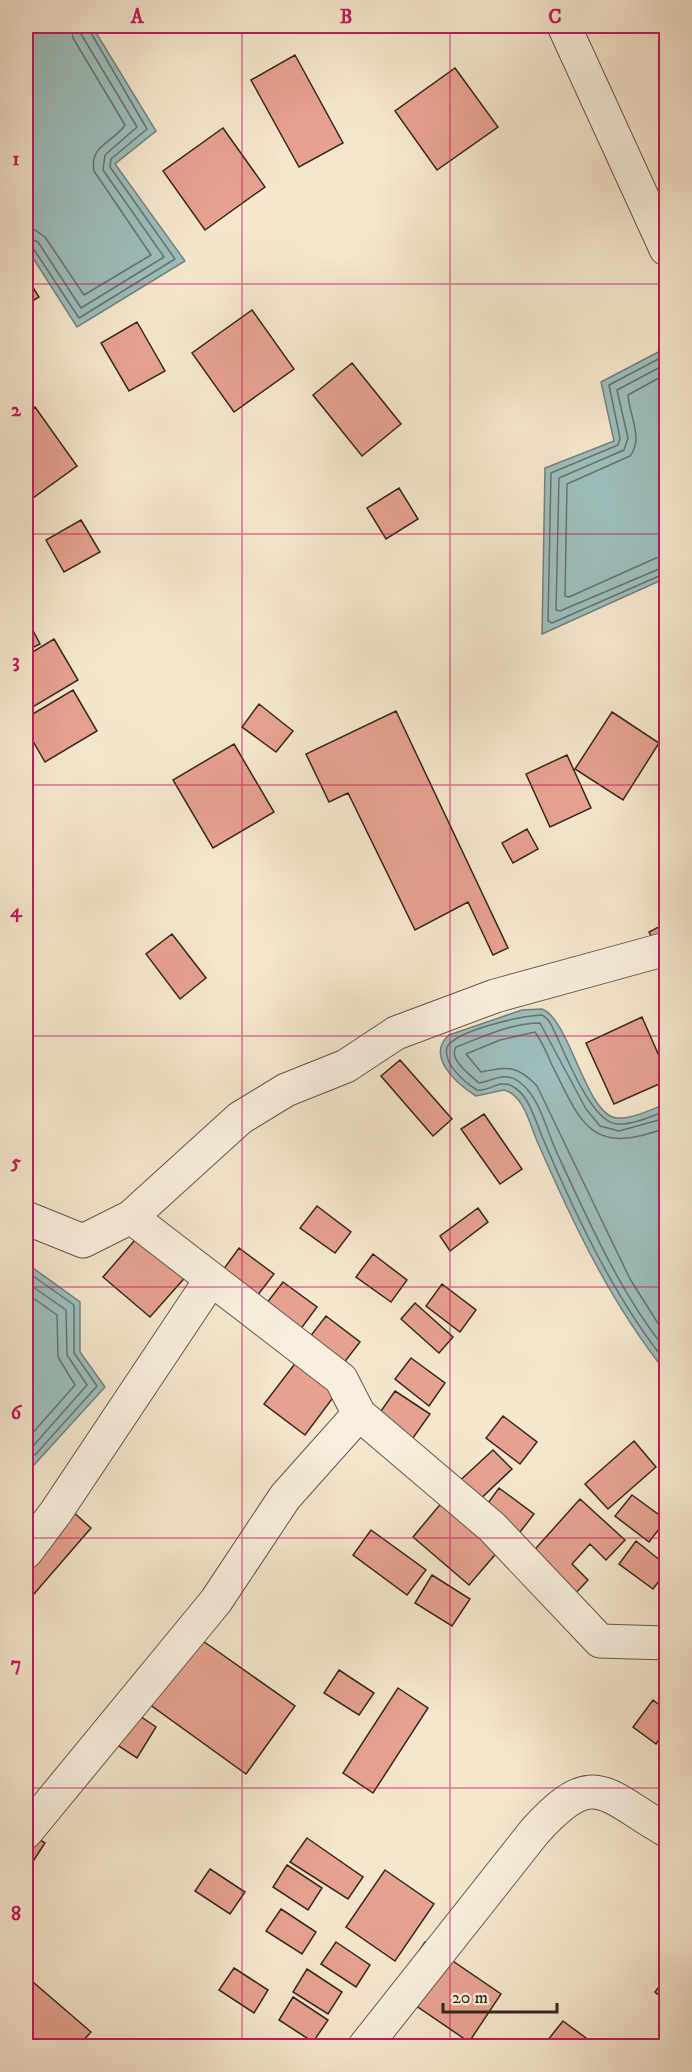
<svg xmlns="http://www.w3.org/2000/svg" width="692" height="2072" font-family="'IM FELL DW Pica',serif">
  <rect width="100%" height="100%" fill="#f5e6cd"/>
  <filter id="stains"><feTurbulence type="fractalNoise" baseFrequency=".00333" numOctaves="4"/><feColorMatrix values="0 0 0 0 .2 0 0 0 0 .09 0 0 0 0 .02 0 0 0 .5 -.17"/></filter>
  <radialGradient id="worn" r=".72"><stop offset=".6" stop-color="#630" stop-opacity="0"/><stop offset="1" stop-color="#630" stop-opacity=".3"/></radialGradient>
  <!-- water -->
  <path fill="#9dbebc" stroke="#74827d" stroke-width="1.5" d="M26,26H92L156,131L115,164L185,261L77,327L26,247Z
    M664,349L666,352V578L542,634L545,468L614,441L601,382Z
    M542,1009C570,1019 586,1116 617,1118C633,1119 652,1109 666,1104V1372C611,1304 572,1221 537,1141C530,1125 524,1095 504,1090L476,1096C457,1084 425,1056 449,1035L522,1010Z
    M26,1263L80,1302V1352L105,1387L33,1466L26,1457Z"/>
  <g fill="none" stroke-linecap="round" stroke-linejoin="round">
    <!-- shore -->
    <path stroke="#6a736e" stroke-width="1.5" d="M26,228L35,230L45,237L84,295L151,255L94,171C89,145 114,142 125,125L73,38L71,26
      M26,237L38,242L81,308L164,257L103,170L105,155L137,127L81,34L80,26
      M26,245L33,248L79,318L175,259L110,167L111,159L147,129L87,26
      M666,355L609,385L620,438L618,445L551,473L548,621L552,623L666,573
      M666,364L617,390L628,438L624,450L559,478L556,610L560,611L666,566
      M666,374L628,395C629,415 644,438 630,456L567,484L565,596L569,597L656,558L666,557
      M666,1111C652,1116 633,1125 617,1124C592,1122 567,1058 557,1037C553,1029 550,1019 542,1015C521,1016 457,1030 447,1047C443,1064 464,1082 477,1090C489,1092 499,1079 512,1086C530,1095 536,1124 544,1141C576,1216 615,1299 666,1362
      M666,1118L619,1131L600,1126L586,1109L540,1023C511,1023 483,1037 456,1047C448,1059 470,1075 479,1083C493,1081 504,1071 518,1081C540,1096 546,1130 557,1153C588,1220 620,1293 666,1350
      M666,1128C592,1155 583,1128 552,1065C547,1054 542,1041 535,1032L500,1040L466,1054L481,1072C507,1067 516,1064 537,1086L630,1279L666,1336
      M26,1271L74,1305V1353L97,1386L35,1455L26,1454
      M26,1282L66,1310L67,1355L87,1385L33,1446H26
      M26,1293L57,1315L58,1357L75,1385L30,1436L26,1437"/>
  </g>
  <!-- building -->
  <path fill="#e6a290" stroke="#37281f" stroke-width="1.5" d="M295,55L343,143L299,167L251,80Z
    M455,68L498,127L437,170L395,111Z
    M223,128L265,187L205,230L163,171Z
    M26,276L39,297L26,305Z
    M252,310L294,369L234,412L192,353Z
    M137,322L165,371L129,391L101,343Z
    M352,363L401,424L362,456L313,395Z
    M35,407L77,466L26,503V414Z
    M399,488L418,519L386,539L367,508Z
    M81,520L100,552L64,572L46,540Z
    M26,617L40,644L26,651Z
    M54,639L78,680L26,711V656Z
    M73,690L97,731L45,762L26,729V718Z
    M259,704L293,731L276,752L242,727Z
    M396,711L508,948L493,955L468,902L415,930L348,793L329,802L306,754Z
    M612,712L659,743L623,800L575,769Z
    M234,744L274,812L213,848L173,780Z
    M567,755L591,808L550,827L526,774Z
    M527,829L538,849L513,863L502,843Z
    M666,923V951L660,954L649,932Z
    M172,934L206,978L180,999L146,954Z
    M642,1017L666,1072V1081L614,1104L586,1043Z
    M400,1060L452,1119L433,1136L381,1076Z
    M484,1114L522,1169L500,1184L461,1129Z
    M317,1206L351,1232L335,1253L300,1228Z
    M478,1208L488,1222L450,1251L440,1236Z
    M142,1232L189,1273L150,1317L103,1277Z
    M239,1248L274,1274L257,1296L223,1270Z
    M373,1254L407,1280L391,1302L356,1277Z
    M283,1282L317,1307L300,1330L266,1304Z
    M442,1284L476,1310L460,1332L426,1306Z
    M415,1303L453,1337L439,1353L401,1319Z
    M326,1316L360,1342L343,1364L309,1338Z
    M411,1358L445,1383L429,1406L395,1379Z
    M297,1361L338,1391L305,1435L264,1404Z
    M395,1391L430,1414L408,1445L374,1421Z
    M503,1416L537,1442L520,1464L486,1438Z
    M634,1441L656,1467L608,1509L585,1484Z
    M493,1450L512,1469L473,1506L454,1486Z
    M499,1488L534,1514L517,1536L483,1510Z
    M632,1495L666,1520L649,1542L615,1516Z
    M580,1499L625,1540L606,1560L590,1544L572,1564L588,1580L573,1596L529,1556Z
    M61,1501L91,1528L34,1594L26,1587V1542Z
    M443,1501L500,1549L469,1585L413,1537Z
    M371,1530L426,1570L407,1595L353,1555Z
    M636,1541L666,1565V1572L653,1589L619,1564Z
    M432,1575L470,1599L452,1626L415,1603Z
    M186,1629L295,1706L246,1774L138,1696Z
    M339,1670L374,1693L359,1715L324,1693Z
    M398,1688L428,1708L373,1793L343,1773Z
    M653,1700L666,1710V1729L656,1744L633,1727Z
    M125,1706L156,1727L137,1758L105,1737Z
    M26,1831L45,1843L28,1869L26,1867Z
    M307,1838L363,1877L348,1899L290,1862Z
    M287,1865L322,1888L308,1910L273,1887Z
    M210,1869L245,1892L230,1914L195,1891Z
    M385,1870L434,1904L395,1961L346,1927Z
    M281,1909L316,1932L302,1954L266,1931Z
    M336,1942L370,1965L356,1987L321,1964Z
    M425,1942L501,1994L469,2042L393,1990Z
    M234,1968L268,1990L254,2013L219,1990Z
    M307,1969L342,1992L328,2014L293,1992Z
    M26,1976L91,2032L78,2046H26Z
    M666,1977V2001L655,1992Z
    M293,1997L328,2020L313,2042L279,2020Z
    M563,2021L586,2038L579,2046H543Z"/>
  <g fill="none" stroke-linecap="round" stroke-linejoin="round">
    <!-- minor casing -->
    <g stroke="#66584a" stroke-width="35">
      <path id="minor" d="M564,26L666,249
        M26,1218L83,1241L131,1217L240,1118L286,1090L346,1066L396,1033L495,996L666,949
        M359,1414L492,1527L600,1641L666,1643
        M26,1552L56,1512L210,1281
        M26,1832L216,1601L285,1497L359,1414L341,1379L131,1217
        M365,2046L535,1831C594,1766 603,1794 666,1830"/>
    </g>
    <!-- minor -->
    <use href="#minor" stroke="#f8efde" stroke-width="33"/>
  </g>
  <!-- grid -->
  <path fill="none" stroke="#c2185b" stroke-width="1.5" stroke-opacity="0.55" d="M242,26V2046M450,26V2046M26,284H666M26,534H666M26,785H666M26,1036H666M26,1287H666M26,1538H666M26,1788H666"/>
  <!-- margin -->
  <rect width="692" height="2072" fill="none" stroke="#f5e6cd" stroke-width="66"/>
  <!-- scale -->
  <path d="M443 2003v9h114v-9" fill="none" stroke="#37281f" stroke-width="3"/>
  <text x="452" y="2003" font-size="18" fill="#37281f" stroke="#f8efde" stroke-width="4.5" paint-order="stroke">20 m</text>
  <rect x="33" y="33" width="626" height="2006" fill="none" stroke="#c2185b" stroke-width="2"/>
  <g font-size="20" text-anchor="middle" font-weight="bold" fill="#c2185b">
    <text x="137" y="23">A</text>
    <text x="346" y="23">B</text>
    <text x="555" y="23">C</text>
    <text x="16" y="165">1</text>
    <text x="16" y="416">2</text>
    <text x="16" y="667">3</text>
    <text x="16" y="917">4</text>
    <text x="16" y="1168">5</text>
    <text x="16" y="1419">6</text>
    <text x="16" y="1670">7</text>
    <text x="16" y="1920">8</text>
  </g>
  <rect width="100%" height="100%" filter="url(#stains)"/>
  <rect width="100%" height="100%" fill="url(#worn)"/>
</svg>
